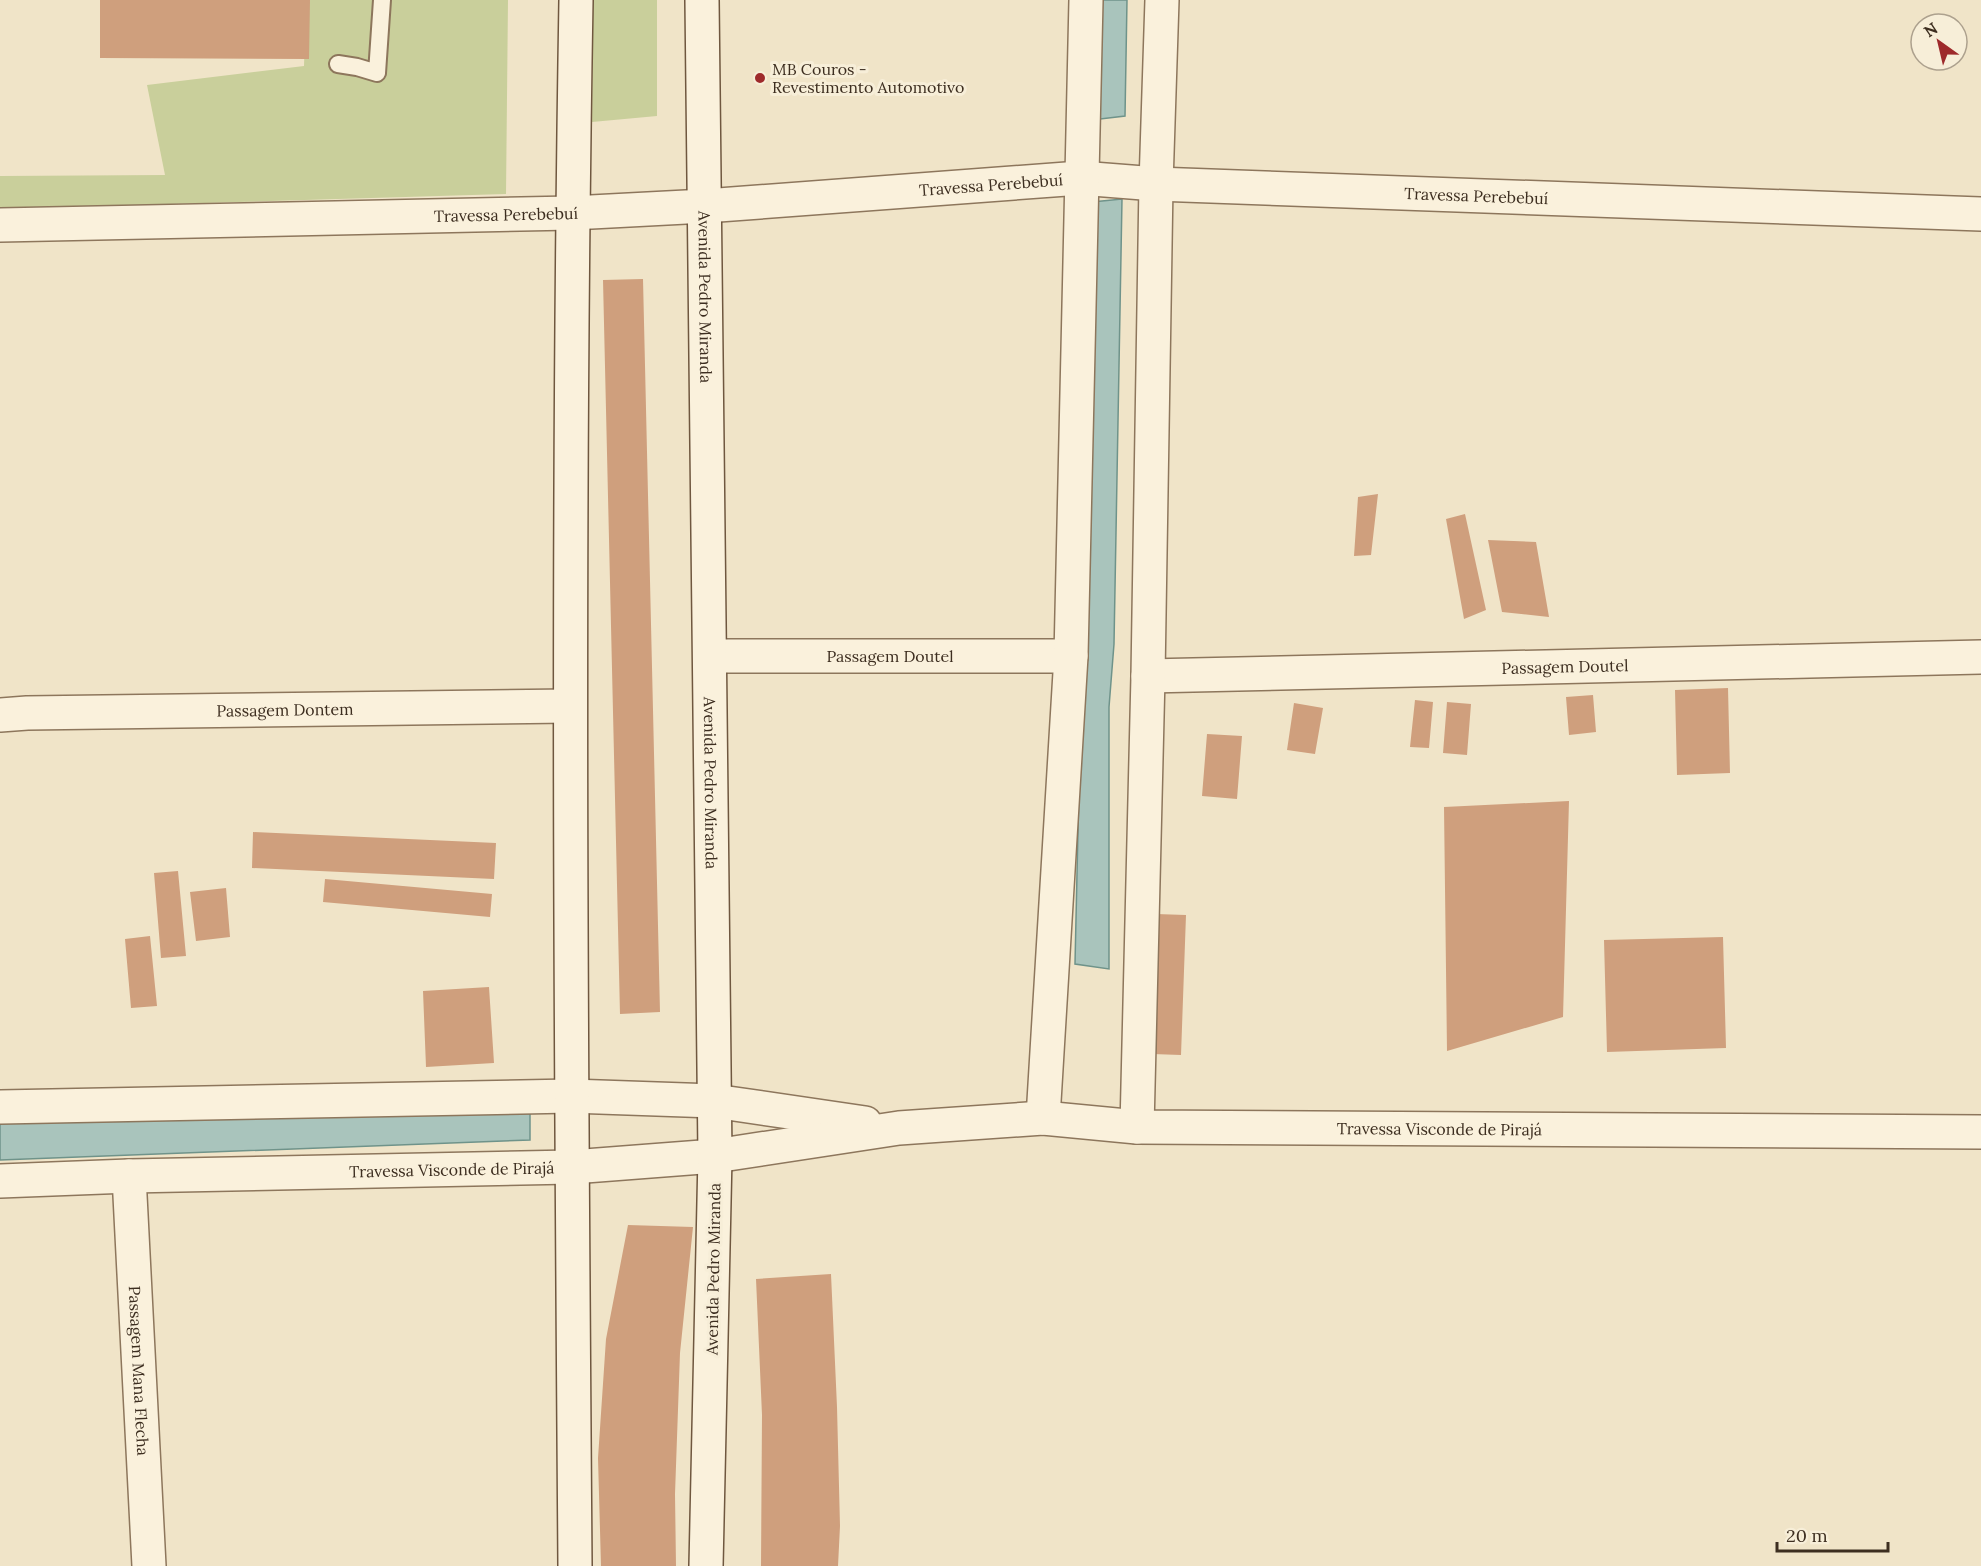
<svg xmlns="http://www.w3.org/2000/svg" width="1981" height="1566" font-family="Lora,serif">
  <rect width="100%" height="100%" fill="#f0e4c8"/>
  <!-- green -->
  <path fill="#c9cf9b" d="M306,0H508L506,194L0,209V176L165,175L147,85L304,66Z
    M593,0H657V116L592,122Z"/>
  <!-- water -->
  <path fill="#a9c4bc" stroke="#6f938a" stroke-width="1.5" d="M1094,0H1127L1125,116L1092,120Z
    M1122,199L1114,644L1109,707V969L1075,964L1092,202Z
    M530,1112V1140L0,1160V1116Z"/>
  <!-- building -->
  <path fill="#cf9f7d" d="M100,0H310L309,59L100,58Z
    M643,279L660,1012L620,1014L603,280Z
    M1378,494L1371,555L1354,556L1358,497Z
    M1465,514L1486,610L1464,619L1446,519Z
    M1488,540L1536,542L1549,617L1502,612Z
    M1728,688L1730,773L1677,775L1675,690Z
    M1593,695L1596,732L1569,735L1566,697Z
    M1415,700L1433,702L1429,748L1410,747Z
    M1447,702L1471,704L1467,755L1443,753Z
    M1294,703L1323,708L1315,754L1287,750Z
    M1207,734L1242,736L1237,799L1202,796Z
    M1569,801L1563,1017L1447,1051L1444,807Z
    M253,832L496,843L494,879L252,868Z
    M178,871L186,956L161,958L154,873Z
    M325,879L492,894L490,917L323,902Z
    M226,888L230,937L196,941L190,892Z
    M1156,914L1186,915L1181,1055L1152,1054Z
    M150,936L157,1006L131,1008L125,939Z
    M1723,937L1726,1048L1607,1052L1604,940Z
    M489,987L494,1063L426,1067L423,991Z
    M628,1225L693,1227L680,1353L675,1494L676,1566H601L598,1458L606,1339Z
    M831,1274L837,1407L840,1526L838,1566H761L762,1415L756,1279Z"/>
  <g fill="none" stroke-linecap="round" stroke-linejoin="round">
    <!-- lane casing -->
    <g stroke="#8d765c" stroke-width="20">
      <path id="lane" d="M338,64L357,67L377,73L382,0"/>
    </g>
    <!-- street casing -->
    <g stroke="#8d765c" stroke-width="36">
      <g id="street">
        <path id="s1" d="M0,225L572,213L705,206L1080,178L1156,184L1981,214"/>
        <path id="s2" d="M710,656H1071"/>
        <path id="s3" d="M1148,676L1981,657"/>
        <path id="s4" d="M0,715L27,713L569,706"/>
        <path d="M0,1107L571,1096L714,1101L865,1123"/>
        <path d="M1043,1118L1071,656L1086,0"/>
        <path d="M1137,1127L1148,676L1156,184L1162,0"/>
        <path id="s5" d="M129,1176L149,1566"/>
        <path id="s6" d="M0,1181L129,1176L572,1167L715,1156L899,1128L1043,1118L1137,1127L1981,1132"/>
      </g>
    </g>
    <!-- secondary casing -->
    <g stroke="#6f573f" stroke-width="36">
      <g id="secondary">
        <path id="s7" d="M702,0L715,1156L706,1566"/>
        <path d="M575,1566C571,1044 567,522 576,0"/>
      </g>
    </g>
    <!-- lane -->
    <use href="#lane" stroke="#faf1dc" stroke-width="16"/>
    <!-- street -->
    <use href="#street" stroke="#faf1dc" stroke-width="33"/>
    <!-- secondary -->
    <use href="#secondary" stroke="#faf1dc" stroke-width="33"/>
  </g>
  <!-- markers -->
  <circle fill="#9e2a2b" stroke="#f7eed8" stroke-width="2" cx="760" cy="78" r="6"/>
  <g text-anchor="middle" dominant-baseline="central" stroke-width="6" stroke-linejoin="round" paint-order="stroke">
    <!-- poi labels -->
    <g font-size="16" fill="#3d2e20" stroke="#f7eed8" text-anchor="start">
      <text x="772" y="69">MB Couros -<tspan x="772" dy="18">Revestimento Automotivo</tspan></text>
    </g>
    <!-- street labels -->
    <g font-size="16" fill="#3d2e20" stroke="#f7eed8">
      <text stroke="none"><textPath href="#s1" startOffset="992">Travessa Perebebuí</textPath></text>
      <text stroke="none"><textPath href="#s1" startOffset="1478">Travessa Perebebuí</textPath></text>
      <text stroke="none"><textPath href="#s1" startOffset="506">Travessa Perebebuí</textPath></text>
      <text stroke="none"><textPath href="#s7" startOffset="297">Avenida Pedro Miranda</textPath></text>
      <text stroke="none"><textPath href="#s2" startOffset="180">Passagem Doutel</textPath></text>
      <text stroke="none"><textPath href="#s3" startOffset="417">Passagem Doutel</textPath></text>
      <text stroke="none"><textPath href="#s4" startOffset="285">Passagem Dontem</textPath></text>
      <text stroke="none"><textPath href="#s7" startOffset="783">Avenida Pedro Miranda</textPath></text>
      <text stroke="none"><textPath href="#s6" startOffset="1443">Travessa Visconde de Pirajá</textPath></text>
      <text stroke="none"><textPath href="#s6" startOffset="452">Travessa Visconde de Pirajá</textPath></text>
      <text transform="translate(713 1269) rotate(-89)">Avenida Pedro Miranda</text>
      <text stroke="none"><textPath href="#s5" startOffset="195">Passagem Mana Flecha</textPath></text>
    </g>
  </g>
  <!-- north arrow -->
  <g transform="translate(1939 42) rotate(326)"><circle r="28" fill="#f7eed8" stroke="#ada18e" stroke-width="1.5"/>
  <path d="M0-4.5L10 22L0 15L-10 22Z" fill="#9e2a2b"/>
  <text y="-9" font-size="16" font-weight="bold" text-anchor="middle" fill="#3d2e20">N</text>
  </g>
  <!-- scale -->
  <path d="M1777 1542v9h111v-9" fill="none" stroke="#3d2e20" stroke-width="3"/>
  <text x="1786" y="1542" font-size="18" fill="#3d2e20" stroke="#f7eed8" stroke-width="4.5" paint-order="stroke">20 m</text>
</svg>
